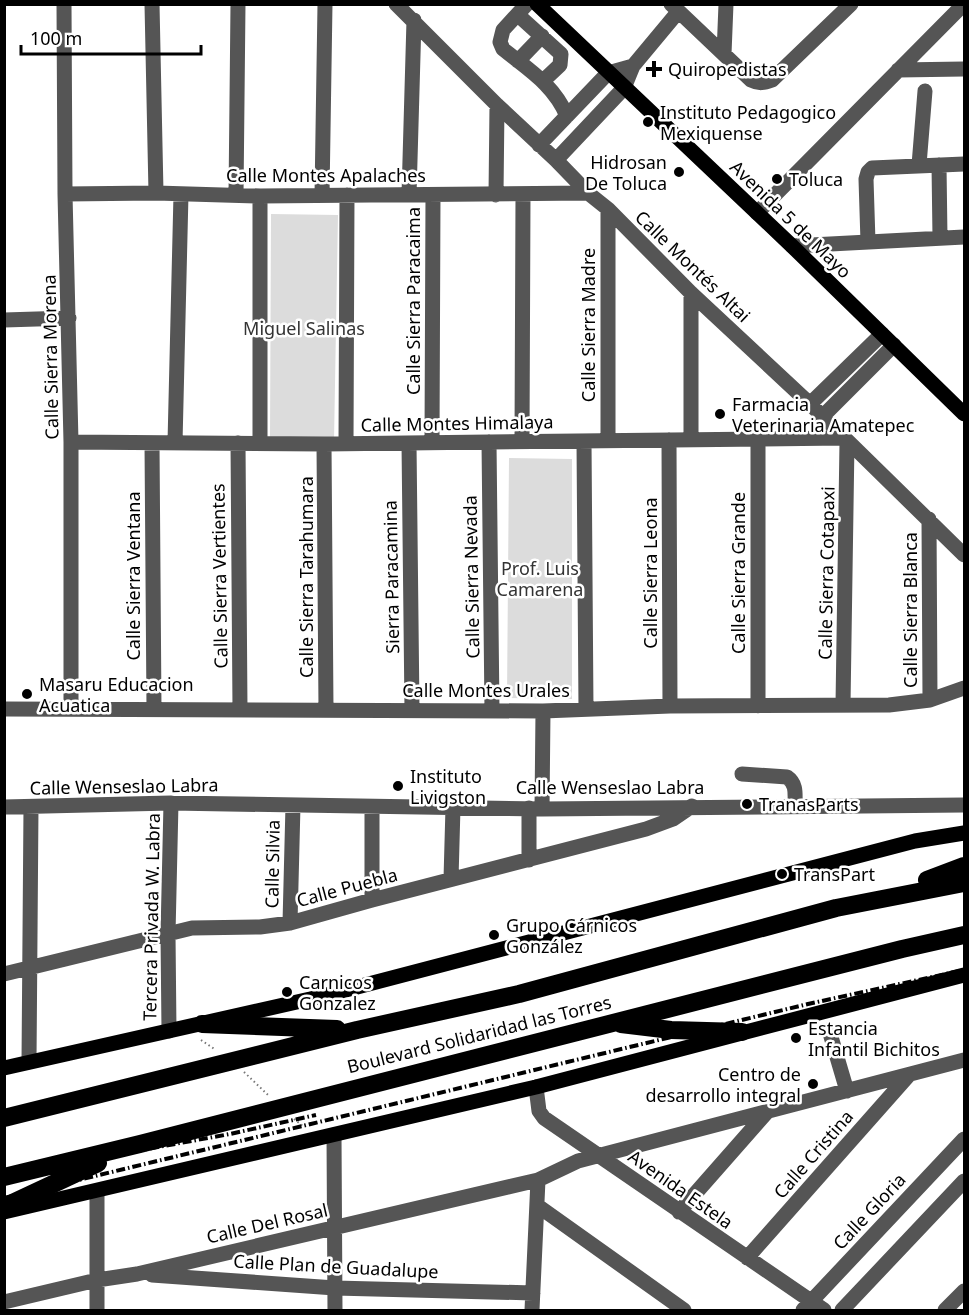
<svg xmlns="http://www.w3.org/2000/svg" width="969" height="1315" font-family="'Noto Sans',sans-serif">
  <rect width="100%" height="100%" fill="#fff"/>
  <!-- park -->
  <path fill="#dcdcdc" d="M271,214L338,215L334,441H270Z
    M509,458L572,459V699L507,698Z"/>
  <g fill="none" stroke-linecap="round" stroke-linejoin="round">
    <!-- path -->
    <path stroke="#777" stroke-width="2" stroke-dasharray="1.5 3" stroke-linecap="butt" d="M201,1040L216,1050
      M244,1072L268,1095
      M294,1119L304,1127"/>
    <!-- minor -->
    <path stroke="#555" stroke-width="15" d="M64,4L65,194L71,442V708
      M152,4L156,193
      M396,4L497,105L556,160L588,193L608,209L691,293L810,404L964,555
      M527,4L503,30L500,42L503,49C529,70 554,85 567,116
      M671,4L751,80C759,84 764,83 772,80L851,4
      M518,15L561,54L560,65L543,81
      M724,54L726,4
      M518,61L542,36
      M898,70L964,69
      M539,145L608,73L633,66
      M556,160L624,88L633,66L678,12
      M919,165L925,91
      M939,165L940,238
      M65,194L156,193L260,196L588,193
      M236,195L238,4
      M322,195L325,4
      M409,195L414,20
      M496,195L497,105
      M260,196V443
      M608,209V441
      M757,213L964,4
      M868,242L866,179L868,172L872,168L964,164
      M792,246L964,237
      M4,320L69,318
      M810,404L882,334
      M822,417L894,345
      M758,439V706
      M669,440L670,706
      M691,440V293
      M522,441L523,195
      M584,441L586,709
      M71,442L324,444L843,438
      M432,442L433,195
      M489,442L492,711
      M152,443L154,709
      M175,443L181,194
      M238,443L240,709
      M346,443L347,195
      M409,443L412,710
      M324,444L326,710
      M929,519L930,700
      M843,705L847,442
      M4,709L543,711L670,706L889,705L930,700L964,688
      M742,774L787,777C797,784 795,794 795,805
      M4,807L171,803L542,809L964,805
      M542,809L543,711
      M529,860V808
      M451,879L453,807
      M372,900V807
      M290,923L293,805
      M4,974L192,928L260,927L290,923L372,900L646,829L673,819L692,806
      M829,1030L847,1091
      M169,1031L168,934L171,803
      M29,1062L31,807
      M536,1087L539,1111L544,1118L824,1310
      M334,1135L335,1310
      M538,1206L684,1310
      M679,1212L767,1112
      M747,1258L908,1076
      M152,1275L335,1288L533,1293
      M4,1302L97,1280L137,1274L538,1180L578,1161L964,1060
      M97,1310V1191
      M532,1310L538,1180
      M803,1310L964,1139
      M842,1310L964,1181
      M945,1310L964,1291"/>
    <!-- major -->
    <path stroke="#000" stroke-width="15" d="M537,4L792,246L964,414
      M4,1068L319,997L915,841L964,833
      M4,1212L536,1087L964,975"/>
    <!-- highway -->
    <path stroke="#000" stroke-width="18" d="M927,880L964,866
      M202,1024L337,1029
      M621,1024L671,1030L742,1032
      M4,1118L357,1030L519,994L836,908L964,883
      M4,1177L140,1144L902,949L964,935
      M4,1207L98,1163"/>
    <!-- rail -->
    <path stroke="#000" stroke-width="4" stroke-dasharray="9 3 1.5 3" stroke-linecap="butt" d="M4,1175L230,1134L316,1115
      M4,1198L808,1004L964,970"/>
  </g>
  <!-- markers -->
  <g fill="#000" stroke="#fff" stroke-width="2">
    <path d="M651 60h6v6h6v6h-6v6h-6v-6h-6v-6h6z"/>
    <circle cx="648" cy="122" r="6"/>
    <circle cx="679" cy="172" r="6"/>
    <circle cx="777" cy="179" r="6"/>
    <circle cx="720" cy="414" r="6"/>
    <circle cx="27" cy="694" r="6"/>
    <circle cx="398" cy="786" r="6"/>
    <circle cx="747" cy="804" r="6"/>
    <circle cx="782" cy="874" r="6"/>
    <circle cx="494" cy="935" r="6"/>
    <circle cx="287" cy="992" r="6"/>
    <circle cx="796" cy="1038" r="6"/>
    <circle cx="813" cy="1084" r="6"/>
  </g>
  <g text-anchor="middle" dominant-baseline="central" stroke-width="5" stroke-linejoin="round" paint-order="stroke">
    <!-- poi labels -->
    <g font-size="18" fill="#000" stroke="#fff" text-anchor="start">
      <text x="668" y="69">Quiropedistas</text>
      <text x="660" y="112">Instituto Pedagogico<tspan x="660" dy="21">Mexiquense</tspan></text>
      <text x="667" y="162" text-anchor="end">Hidrosan<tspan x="667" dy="21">De Toluca</tspan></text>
      <text x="789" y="179">Toluca</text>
      <text x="732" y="404">Farmacia<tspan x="732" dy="21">Veterinaria Amatepec</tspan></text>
      <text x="39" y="684">Masaru Educacion<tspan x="39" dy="21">Acuatica</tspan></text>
      <text x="410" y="776">Instituto<tspan x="410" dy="21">Livigston</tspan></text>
      <text x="759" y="804">TranasParts</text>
      <text x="794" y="874">TransPart</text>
      <text x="506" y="925">Grupo Cárnicos<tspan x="506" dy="21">González</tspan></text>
      <text x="299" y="982">Carnicos<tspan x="299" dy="21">Gonzalez</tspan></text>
      <text x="808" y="1028">Estancia<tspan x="808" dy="21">Infantil Bichitos</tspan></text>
      <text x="801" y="1074" text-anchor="end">Centro de<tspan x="801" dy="21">desarrollo integral</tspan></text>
    </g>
    <!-- street labels -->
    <g font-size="18" fill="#000" stroke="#fff">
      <text x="326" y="175">Calle Montes Apalaches</text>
      <text transform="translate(791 219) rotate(44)">Avenida 5 de Mayo</text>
      <text transform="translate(693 266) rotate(44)">Calle Montés Altai</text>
      <text transform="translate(413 301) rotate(-90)">Calle Sierra Paracaima</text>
      <text transform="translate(588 325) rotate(-90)">Calle Sierra Madre</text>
      <text transform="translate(50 357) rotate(-91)">Calle Sierra Morena</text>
      <text transform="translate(457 423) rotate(-1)">Calle Montes Himalaya</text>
      <text transform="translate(650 573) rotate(-90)">Calle Sierra Leona</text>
      <text transform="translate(738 573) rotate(-90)">Calle Sierra Grande</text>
      <text transform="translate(826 573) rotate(-89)">Calle Sierra Cotapaxi</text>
      <text transform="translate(133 576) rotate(-90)">Calle Sierra Ventana</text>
      <text transform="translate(219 576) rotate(-91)">Calle Sierra Vertientes</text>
      <text transform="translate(306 577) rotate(-90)">Calle Sierra Tarahumara</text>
      <text transform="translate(391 577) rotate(-91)">Sierra Paracamina</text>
      <text transform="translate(471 577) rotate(-91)">Calle Sierra Nevada</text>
      <text transform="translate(910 610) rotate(-90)">Calle Sierra Blanca</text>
      <text x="486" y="690">Calle Montes Urales</text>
      <text transform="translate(124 786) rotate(-1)">Calle Wenseslao Labra</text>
      <text x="610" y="787">Calle Wenseslao Labra</text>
      <text transform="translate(272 864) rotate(-89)">Calle Silvia</text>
      <text transform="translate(347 887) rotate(-15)">Calle Puebla</text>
      <text transform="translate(151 917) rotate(-89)">Tercera Privada W. Labra</text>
      <text transform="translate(479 1034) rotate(-14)">Boulevard Solidaridad las Torres</text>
      <text transform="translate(813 1154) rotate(-49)">Calle Cristina</text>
      <text transform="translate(681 1189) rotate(35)">Avenida Estela</text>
      <text transform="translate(869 1211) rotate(-47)">Calle Gloria</text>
      <text transform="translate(267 1223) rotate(-13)">Calle Del Rosal</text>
      <text transform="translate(336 1266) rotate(3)">Calle Plan de Guadalupe</text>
    </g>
    <!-- park labels -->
    <g font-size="18" fill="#333" stroke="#fff">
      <text x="304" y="328">Miguel Salinas</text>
      <text x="540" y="568">Prof. Luis<tspan x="540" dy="21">Camarena</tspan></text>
    </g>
  </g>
  <!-- border -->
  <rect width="969" height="1315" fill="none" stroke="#000000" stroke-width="12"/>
  <!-- scale -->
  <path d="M21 45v9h180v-9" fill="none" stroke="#000000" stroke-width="3"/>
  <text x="30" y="45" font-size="18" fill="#000000" stroke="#ffffff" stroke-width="4.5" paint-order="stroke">100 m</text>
</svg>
